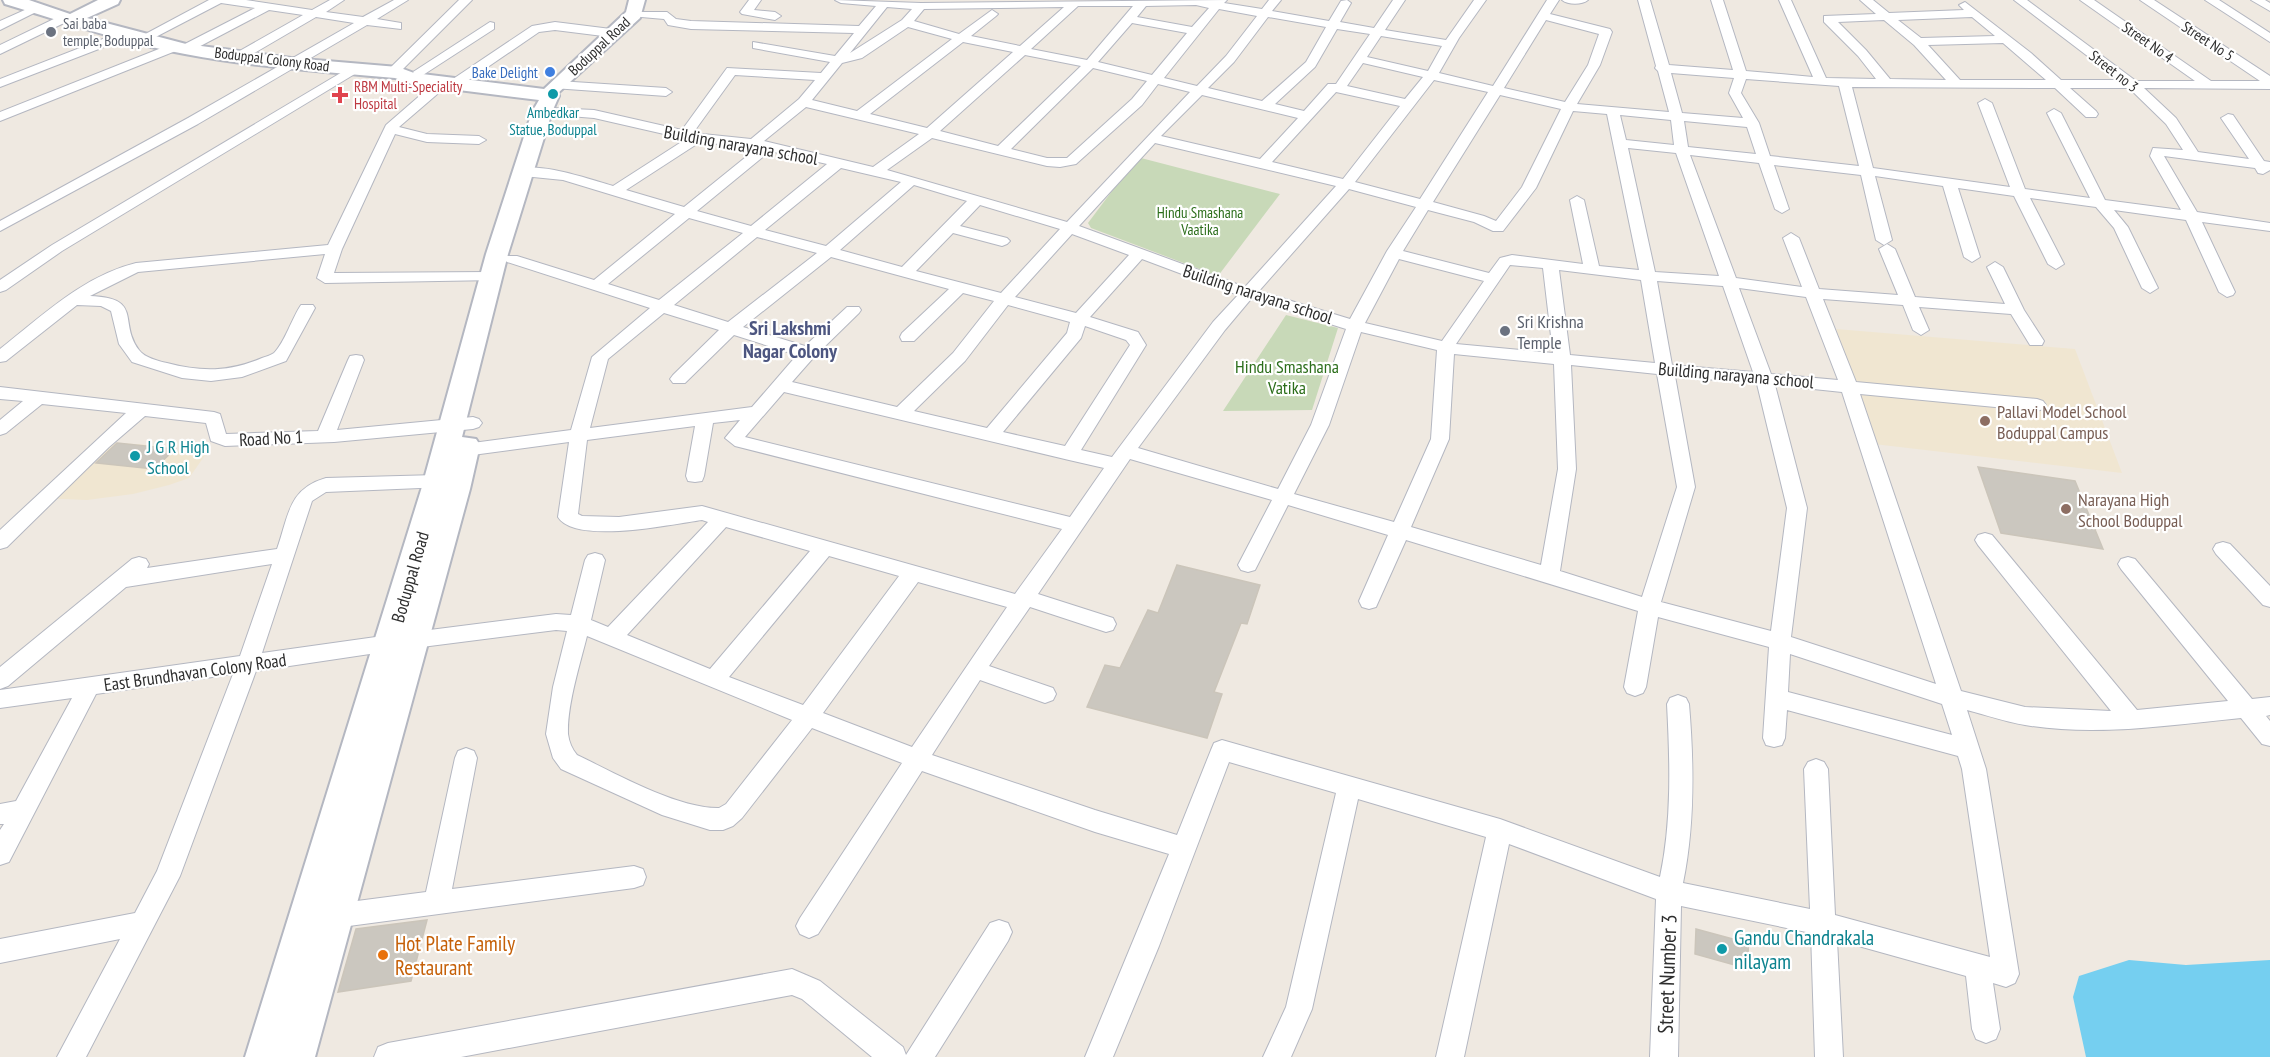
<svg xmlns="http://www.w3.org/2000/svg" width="2270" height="1057" font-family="'PT Sans Narrow',sans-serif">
  <rect width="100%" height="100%" fill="#efe9e1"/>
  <!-- education -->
  <path fill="#f0e6d1" d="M1836,329L2075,349L2122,473L1874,444Z
    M108,442L176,447V451L193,455L204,447L208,451L189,478L169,485L133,494L87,500L39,498Z"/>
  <!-- cemetery -->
  <path fill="#c8d9b8" d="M1141,158L1280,194L1218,276L1091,228L1088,223L1121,179Z
    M1286,315L1338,328L1312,410L1223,411Z"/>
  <!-- water -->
  <path fill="#75cff0" d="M2129,960L2186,965L2270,960V1057H2086L2073,997L2079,976Z"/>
  <!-- building -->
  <path fill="#cbc7bf" stroke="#cbc5ba" stroke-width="1.5" d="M117,443L175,449L154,469L96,463Z
    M1978,467L2075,481L2103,549L2001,533Z
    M1177,565L1260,585L1247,624L1241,623L1214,692L1222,694L1207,738L1087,707L1105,665L1120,668L1148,610L1158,613Z
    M427,920L411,981L338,992L356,929Z
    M1696,929L1748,943L1749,969L1695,954Z"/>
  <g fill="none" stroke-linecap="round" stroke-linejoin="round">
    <!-- street casing -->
    <g stroke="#b4b7c1" stroke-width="2">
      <path id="street" d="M209,0H246L312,10L330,0H344L326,12L363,17L394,0H408L377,19L401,23V29L367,25L198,124L0,231V221L188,118L354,23L316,17L244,59H236L234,56L236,53L303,15L269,10L189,52H181V46L255,8L221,3L148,41L144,42L138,38Z
        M459,0H472L397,75H389L387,72L389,69Z
        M749,0H761L754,10L775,12L781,16L775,20L742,14L740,12Z
        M835,0L921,3L1227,0L1224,3L1262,9L1269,0H1281L1272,11L1329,21L1341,1L1347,0L1351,3L1340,22L1374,28L1393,0H1405L1385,30L1446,40L1474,0H1486L1459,38L1439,73L1493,86L1547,0H1559L1550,14L1610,29L1612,32L1600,65L1577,104L1669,112L1658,71L1655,68L1656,66L1638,0H1650L1669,65L1733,70L1711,0H1723L1746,71L1813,77L1779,0H1791L1826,78L1876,79L1858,56L1824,22V16L1876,14L1860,0H1873L1889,13L1964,10L1959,5L1965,2L2031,53L2061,80H2119L2014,0H2027L2136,81H2195L2080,0H2094L2211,81H2260L2140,0H2154L2270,76V89L2144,88L2176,118L2198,152L2249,159L2221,118L2228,114L2233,115L2264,161L2270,162V170L2263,174L2258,173L2255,168L2164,156L2197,212L2270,223V231L2202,222L2235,292L2233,295L2227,297L2219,292L2186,220L2114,210L2128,227L2158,288L2150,293L2142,288L2114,228L2096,207L2030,198L2064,264L2056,269L2048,264L2014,196L1958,188L1980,257L1972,262L1964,257L1943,186L1875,176L1892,240L1884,245L1876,240L1861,175L1774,165L1789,209L1782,213L1775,209L1759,163L1690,155L1736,278L1802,287L1783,238L1791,233L1799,238L1819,289L1898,295L1879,249L1887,244L1895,249L1915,297L2005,304L1987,267L1995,262L2003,267L2024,310L2044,341L2042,345H2030L2011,314L1919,307L1929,330L1921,335L1913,330L1903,305L1823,299L1856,382L2037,399L2043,401L2046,405L2043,409L2037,411L1860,394L1961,691L2025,707L2111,711L1978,545L1975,540L1978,535L1985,533L1992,535L2137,710L2228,701L2121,569L2118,564L2121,559L2128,557L2135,559L2252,699L2270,697V715L2266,716L2270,721V746L2262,744L2241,718C2170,725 2096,737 2025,725C2006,722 1986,715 1967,710L1986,769L2019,974L2015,983L2006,987L1993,983L2000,1029L1996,1039L1986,1043L1976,1039L1972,1029L1966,976L1837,940L1843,1057H1815L1811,933L1681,906L1678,1057H1650L1656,899L1509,844L1464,1057H1436L1486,837L1358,799L1312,1009L1291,1057H1263L1286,1007L1336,793L1229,762L1159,946L1113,1057H1085L1169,854L1095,832L922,771L818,934L809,938L800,934L796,926L800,918L902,763L812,728L742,818L733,826L723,830H710L662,815L561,769L553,758L546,734L553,687L567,631L556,630L414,648L407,646L403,640L407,634L414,632L556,614L571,615L585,560L588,555L595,553L602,555L605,560L591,620L608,627L708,522L702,520C673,524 575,545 558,517L569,442L465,456L459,454L456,450L459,446L465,444L571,430L592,357L650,308L507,262L504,259L507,256H517L594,280L675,214L563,180L523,176L516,172C529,158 595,181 613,186L686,139L594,118L557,115L552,114L550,111L552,108L594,110L682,130L727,68L821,73L830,62L753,48V42L835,56L854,33L691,29L668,25L664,19L630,16V12H667L676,19L691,21L859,26L876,6L841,3ZM1196,5L1209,8L1192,27L1137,17L1146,6ZM1078,6H1133L1087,60L1031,49ZM887,7L912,9L902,20L850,53ZM1064,7L1020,46L971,36L996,16L998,14L992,10L959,34L914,21L924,9ZM1219,9L1257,16L1226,56L1197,86L1164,78ZM1268,17L1326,27L1306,62L1262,101L1208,88L1234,62ZM1972,17L1995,36L1921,38L1898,20ZM1546,20L1599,34L1588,65L1565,102L1504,88ZM1884,20L1914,45L1946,80L1890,79L1866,50L1838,22ZM1132,23L1187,33L1152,75L1098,62ZM908,27L952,39L857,111L812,100L842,63L862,58ZM1337,29L1370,34L1336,84H1328L1304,111L1275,104L1315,67ZM1381,36L1442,46L1428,71L1367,57ZM963,42L1013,52L927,128L870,114ZM2003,43L2046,80H1960L1928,45ZM1025,55L1081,66L998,146L940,131ZM1363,63L1423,77L1405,99L1347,86ZM1093,68L1147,81L1132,99L1067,158H1047L1011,149ZM1671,73L1734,78L1729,93L1743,118L1682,113ZM735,75L815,80L799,99L751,139L693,133ZM1746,79L1839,86L1859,166L1770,156L1759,123L1741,93ZM1434,80L1488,92L1420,199L1355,182ZM1158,84L1190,92L1067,222L887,170L932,138L1047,166L1060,167L1076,164L1142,105ZM1852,87L2055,88L2086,117H2096L2098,114L2096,111L2070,88H2129L2166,124L2183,150L2153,148L2150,156L2181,210L2105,200L2061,113L2054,109L2047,113L2090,198L2025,189L1992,103L1985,99L1978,103L2010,187L1873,168ZM1336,92L1400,106L1343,179L1272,162ZM1202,95L1298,118L1260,159L1161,136ZM1500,95L1561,109L1522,187L1496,221L1484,216L1433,202ZM806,107L919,134L873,167L764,141ZM1573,111L1607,114L1639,270L1599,266L1584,200L1577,196L1570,200L1583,264L1512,255L1500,258L1489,273L1403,251L1428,210L1474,222L1493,231H1503L1536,188ZM1620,115L1671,120L1674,145L1626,140ZM1684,121L1747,127L1756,154L1688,147ZM700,142L757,148L684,207L626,190ZM1155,143L1336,186L1245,287L1079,226ZM1628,148L1676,153L1719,276L1655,272ZM770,151L827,164L751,226L697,211ZM841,168L901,182L826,246L765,230ZM914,185L967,201L902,267L840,250ZM1349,189L1416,207L1387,251L1350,319L1259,291ZM980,205L1060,229L1001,293L916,271L953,233L1002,246L1007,244L1010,241L1007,238L960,226ZM689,218L743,233L659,300L608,284ZM1072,234L1129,255L1076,313L1015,297ZM757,237L817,253L728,322L674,305ZM831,257L949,289L902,333L900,337L902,341H914L963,293L994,301L953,353L897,407L792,382L814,357L859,313L861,310L859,307H847L805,346L743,327ZM1142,259L1238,295L1213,322L1112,457L1081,450L1146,345L1138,332L1090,317ZM1399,259L1484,281L1442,341L1365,323ZM1510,265L1543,268L1553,353L1456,344ZM1559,270L1641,280L1655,363L1570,355ZM1657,281L1723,286L1753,372L1672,365ZM1739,288L1806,297L1838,380L1771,374ZM1251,299L1346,329L1311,425L1278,489L1138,448L1225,330ZM1008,305L1070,322L1067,333L987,428L914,411L965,361ZM664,313L719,330L673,375L670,379L673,383H685L734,335L797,355L752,407L590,428L608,359ZM1085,326L1126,340L1130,345L1065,446L1003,432L1081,338ZM1361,332L1437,350L1431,439L1394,522L1294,494L1329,425ZM1454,354L1554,364L1558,469L1541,565L1411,527L1449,439ZM1571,365L1657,374L1677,487L1642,597L1560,571L1576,469ZM1675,376L1757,384L1787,508L1771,631L1661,602L1695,487ZM1775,385L1842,392L1936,684L1791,637L1807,508ZM784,392L1069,460L1104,468L1070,517L745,437ZM740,420L725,438L735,446L1062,529L1015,594L702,506L619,517L582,516L578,514L587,440L695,426L686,476L688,481L695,482L702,481L704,476L713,423ZM1130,459L1272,500L1238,565L1241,570L1248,572L1255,570L1288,505L1388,535L1359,601L1362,607L1369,609L1376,607L1406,540L1638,611L1624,687L1627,693L1635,696L1643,693L1646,687L1658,617L1769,647L1763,738L1766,745L1774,747L1782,745L1785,738L1787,710L1958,756L1962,769L1990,957L1835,915L1828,769L1824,762L1816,759L1808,762L1804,769L1810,909L1683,883C1695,825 1694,763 1689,704L1686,698L1678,695L1670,698L1667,704C1670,761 1672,821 1660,877L1500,819L1222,740L1214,743L1211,750L1177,835L1095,810L932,755L980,680L1045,703L1053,700L1056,694L1053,688L989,666L1030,607L1106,632L1113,630L1116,624L1113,618L1038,594ZM726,527L810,551L710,669L627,635ZM829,556L899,576L803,705L729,677ZM918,582L1007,607L912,747L823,713ZM587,636L792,720L726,804L719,808C678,809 615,773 577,755C572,749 569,742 568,734C567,705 580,664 587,636ZM1790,654L1942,704L1952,735L1788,692Z
        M1562,0H1588C1582,5 1568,5 1562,0Z
        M2205,0H2219L2270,33V42Z
        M2251,0H2265L2270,3V11Z
        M36,5L40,6V10L0,30V21Z
        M60,16L64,17V23L0,54V45Z
        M490,22L494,23V29L423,75H415L413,72Z
        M555,22L611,29L617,33L611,37L555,30L539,32L460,86L455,87L449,84L399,127L427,134L479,136L486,140L479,144L427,142L395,134L342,249L334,273L490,272L498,277L496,280L325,283L317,278L325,254L138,272L90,296C144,298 118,322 139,350C145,358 158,361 167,363C201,372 229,372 262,358C265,357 271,355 274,353C285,342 292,318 301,305H313L315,308L286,361L242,377L211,381L182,378L132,362L119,344L111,311L101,306L77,305L6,361L0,362V349C42,316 83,276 136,263L328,245L386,125L439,79L444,78L450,81L532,26Z
        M126,30L130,31V37L0,87V79Z
        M174,43L180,47L178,50L0,121V112Z
        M354,65L360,69L358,72L62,251L6,290L0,292V280L52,245Z
        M558,81L666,88L672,92L666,96L553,88L552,85L553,82Z
        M356,355L362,356L364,360L337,430L473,417L479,419L482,423L479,427L473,429L334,442L225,446L211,441L206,423L145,416L109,447L7,547L0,549V530L126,413L42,404L6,433L0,435V420L23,401L0,399V387L214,412L220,414L226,434L318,431L348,360L350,356Z
        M437,475L444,477L446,482L444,487L326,492L312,501L262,653L390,635L398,637L401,643L398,649L390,651L256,671L180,876L86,1057H57L120,939L0,963V939L135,913L157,871L233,674L96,694L9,862L0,865V830L4,824H0V804L16,801L72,698L0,708V690L240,656L272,564L126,587L8,686L0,689V667L132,559L139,557L146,559L149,564L147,568L277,549C289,515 288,489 326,478Z
        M2223,542L2230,544L2270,586V607L2263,605L2216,554L2213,549L2216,544Z
        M466,748L474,751L477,758L452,889L634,866L643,869L646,877L643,885L634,888L334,928L325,924L321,916L325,908L334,904L426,892L455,758L458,751Z
        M999,920L1008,923L1012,932L1008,941L935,1057H872L802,999L792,995L461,1057H374L378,1047L388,1043L792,969L820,981L903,1047L906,1055L990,923Z"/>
    </g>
    <!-- secondary casing -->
    <g stroke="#b4b7c1" stroke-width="4">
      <path id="secondary" d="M3,0H29L70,14L98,0H120L118,4L87,18L186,44L291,58L398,67L414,73L544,89L626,12L629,0H645L640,18L558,93L559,96L552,112L508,254L462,437L476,439L480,445L470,489L315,1057H245L421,490L486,254L532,112L539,100L411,84L395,78C325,72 254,67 185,54C124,43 64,22 5,4Z"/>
    </g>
    <!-- street -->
    <use href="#street" fill="#fff" fill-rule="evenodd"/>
    <!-- secondary -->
    <use href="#secondary" fill="#fff" fill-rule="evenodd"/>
  </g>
  <!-- markers -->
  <g fill="#6b7280" stroke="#fff" stroke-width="2">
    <circle cx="51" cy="32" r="6"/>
    <circle cx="1505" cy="331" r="6"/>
  </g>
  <circle fill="#3f7fe0" stroke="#fff" stroke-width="2" cx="550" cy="72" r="6"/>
  <g fill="#0f9aa8" stroke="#fff" stroke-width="2">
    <circle cx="553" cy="94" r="6"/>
    <circle cx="135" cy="456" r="6"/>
    <circle cx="1722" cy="949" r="6"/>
  </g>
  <path fill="#e0444e" stroke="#fff" stroke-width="2" d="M337 86h6v6h6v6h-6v6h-6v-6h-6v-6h6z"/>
  <g fill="#8d6e63" stroke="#fff" stroke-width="2">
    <circle cx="1985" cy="421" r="6"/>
    <circle cx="2066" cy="509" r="6"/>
  </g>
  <circle fill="#e8710a" stroke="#fff" stroke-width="2" cx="383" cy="955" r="6"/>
  <g text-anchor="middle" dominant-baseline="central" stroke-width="4.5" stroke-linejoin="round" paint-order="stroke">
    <!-- far-worship labels -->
    <g font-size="15" fill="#5b616d" stroke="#fff" text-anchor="start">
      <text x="63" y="23">Sai baba<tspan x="63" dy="17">temple, Boduppal</tspan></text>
    </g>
    <!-- far-street labels -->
    <g font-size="15" fill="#2e2e2e" stroke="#fff">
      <text transform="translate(2208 41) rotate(33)">Street No 5</text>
      <text transform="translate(2148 42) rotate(35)">Street No 4</text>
      <text transform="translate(599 46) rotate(-43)">Boduppal Road</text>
      <text transform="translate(272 59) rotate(7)">Boduppal Colony Road</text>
      <text transform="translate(2114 71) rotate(38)">Street no 3</text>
    </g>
    <!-- far-shop labels -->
    <g font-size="15" fill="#366cbe" stroke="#fff" text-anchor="end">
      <text x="538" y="72">Bake Delight</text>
    </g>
    <!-- far-health labels -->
    <g font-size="15" fill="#be3a42" stroke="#fff" text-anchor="start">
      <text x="354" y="86">RBM Multi-Speciality<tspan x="354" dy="17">Hospital</tspan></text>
    </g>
    <!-- far-culture labels -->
    <g font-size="15" fill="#0d838f" stroke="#fff">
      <text x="553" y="112">Ambedkar<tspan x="553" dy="17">Statue, Boduppal</tspan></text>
    </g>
    <!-- far-park labels -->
    <g font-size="15" fill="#2c6e1b" stroke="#fff">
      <text x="1200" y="212">Hindu Smashana<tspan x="1200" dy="17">Vaatika</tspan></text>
    </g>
    <!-- street labels -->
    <g font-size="18" fill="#2e2e2e" stroke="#fff">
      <text transform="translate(741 145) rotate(10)">Building narayana school</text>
      <text transform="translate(1258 294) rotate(18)">Building narayana school</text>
      <text transform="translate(1736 375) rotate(5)">Building narayana school</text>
      <text transform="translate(271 438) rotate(-3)">Road No 1</text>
      <text transform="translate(410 577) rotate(-74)">Boduppal Road</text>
      <text transform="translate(195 672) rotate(-8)">East Brundhavan Colony Road</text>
    </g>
    <!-- worship labels -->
    <g font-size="18" fill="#5b616d" stroke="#fff" text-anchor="start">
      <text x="1517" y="321">Sri Krishna<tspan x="1517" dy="21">Temple</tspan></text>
    </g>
    <!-- park labels -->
    <g font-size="18" fill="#2c6e1b" stroke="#fff">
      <text x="1287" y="366">Hindu Smashana<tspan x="1287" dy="21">Vatika</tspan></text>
    </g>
    <!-- education labels -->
    <g font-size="18" fill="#785e54" stroke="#fff" text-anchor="start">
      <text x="1997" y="411">Pallavi Model School<tspan x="1997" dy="21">Boduppal Campus</tspan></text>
      <text x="2078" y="499">Narayana High<tspan x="2078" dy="21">School Boduppal</tspan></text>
    </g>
    <!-- culture labels -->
    <g font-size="18" fill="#0d838f" stroke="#fff" text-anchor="start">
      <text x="147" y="446">J G R High<tspan x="147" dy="21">School</tspan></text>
    </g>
    <!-- neighbourhood labels -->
    <g font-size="20" font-weight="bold" fill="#4d5680" stroke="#fff">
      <text x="790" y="328">Sri Lakshmi<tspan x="790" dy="23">Nagar Colony</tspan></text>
    </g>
    <!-- near-culture labels -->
    <g font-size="21" fill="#0d838f" stroke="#fff" text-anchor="start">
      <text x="1734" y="937">Gandu Chandrakala<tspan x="1734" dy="24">nilayam</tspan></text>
    </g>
    <!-- near-food labels -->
    <g font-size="21" fill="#c56008" stroke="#fff" text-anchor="start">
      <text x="395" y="943">Hot Plate Family<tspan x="395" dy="24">Restaurant</tspan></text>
    </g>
    <!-- near-street labels -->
    <g font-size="21" fill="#2e2e2e" stroke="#fff">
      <text transform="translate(1667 974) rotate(-88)">Street Number 3</text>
    </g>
  </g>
</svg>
